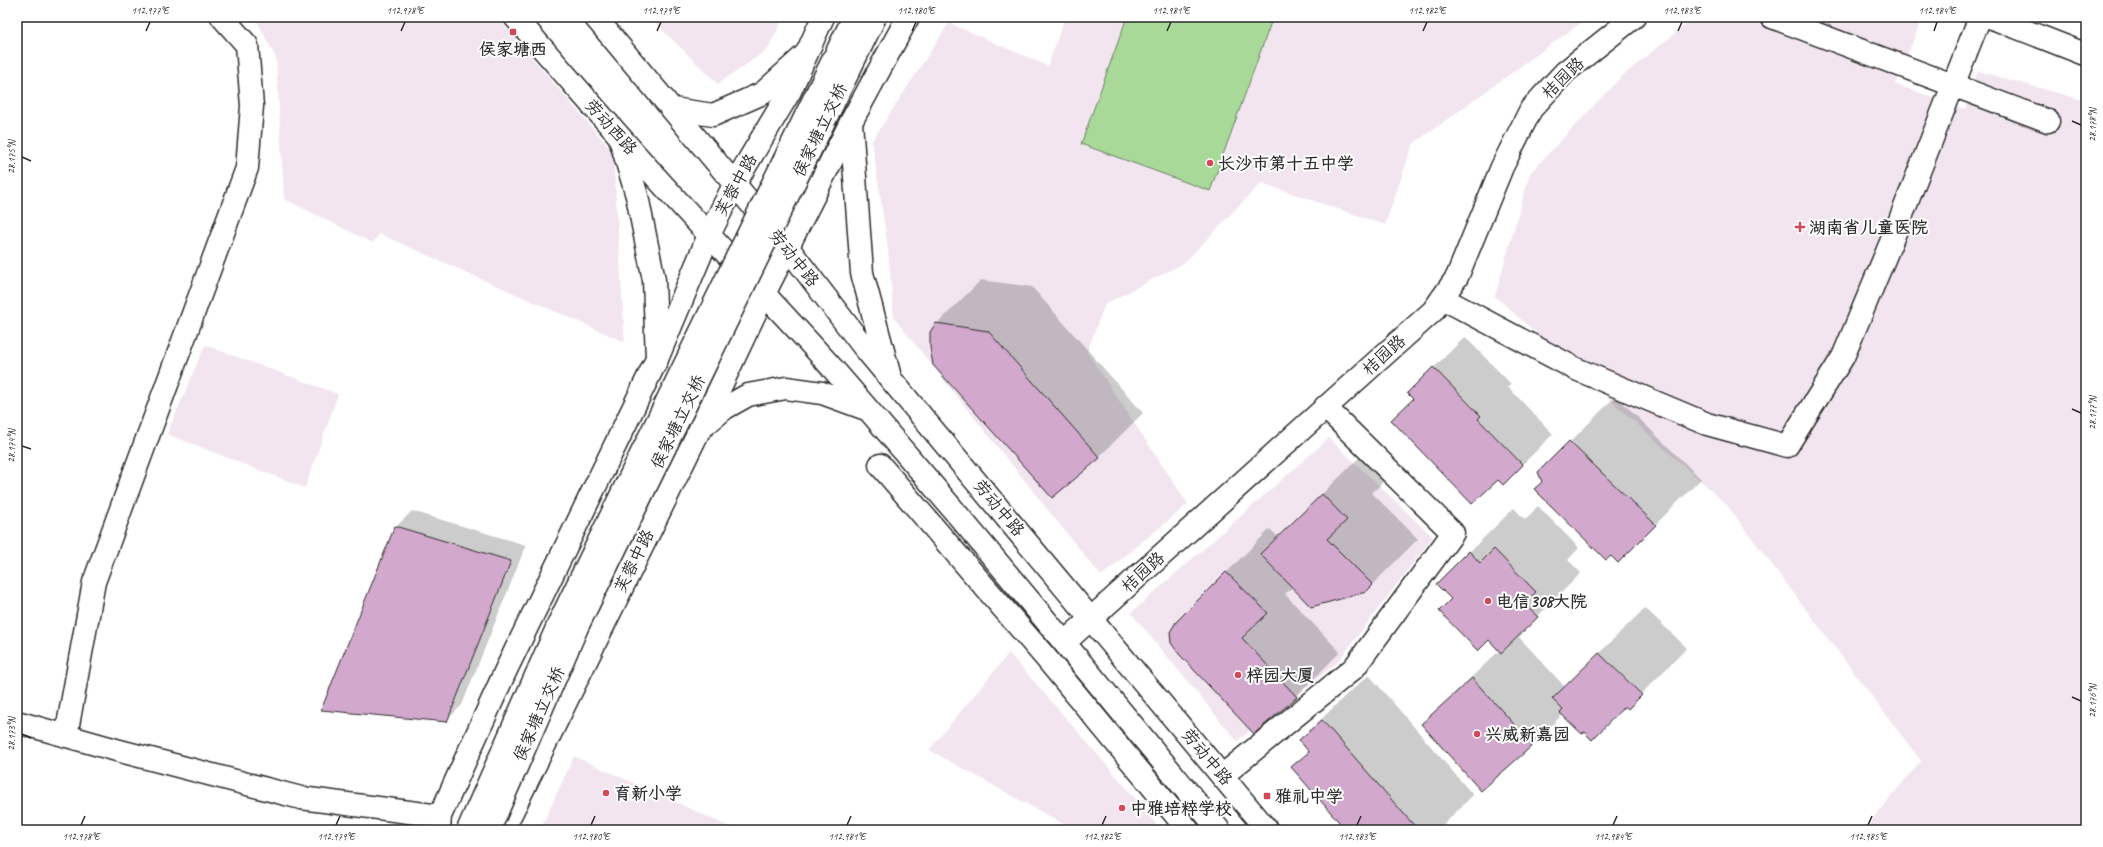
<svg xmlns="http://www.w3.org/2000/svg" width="2103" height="847" font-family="Caveat,'LXGW WenKai TC',sans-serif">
  <rect width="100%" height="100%" fill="#fff"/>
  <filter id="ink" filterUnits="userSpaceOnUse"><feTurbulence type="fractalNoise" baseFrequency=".025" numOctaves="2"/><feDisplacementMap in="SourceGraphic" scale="8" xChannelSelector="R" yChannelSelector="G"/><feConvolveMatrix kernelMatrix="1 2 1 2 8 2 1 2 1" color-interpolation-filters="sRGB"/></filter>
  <g filter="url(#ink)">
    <!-- built -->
    <path fill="#f2e5f0" d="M255,17H497L613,152L625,342L379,234L373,243L284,199L276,58Z
      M649,17H784L767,50L718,84Z
      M1065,17H1589L1413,144L1385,225L1261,183L1184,263L1105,304L1087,352L1188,504L1101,576L894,318L888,249L872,141L949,23L1048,66Z
      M1695,17H1923L1895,84L1965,109L1978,71L2086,101V830H1863L1921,761L1726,504L1495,296L1530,173L1621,77Z
      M205,345L338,394L305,488L167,434Z
      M1329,438L1433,537L1337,663L1237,741L1131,613Z
      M1009,653L1125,786L1161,830H1074L929,750Z
      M574,756L737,830H540Z"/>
    <!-- green -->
    <path fill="#a9d999" stroke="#6a8262" d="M1127,17H1273L1210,191L1081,144Z"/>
    <!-- shadow -->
    <path fill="#0003" d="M981,280L1032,287L1143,413L1099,457L937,324Z
      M1465,337L1511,384L1508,387L1553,434L1522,465L1414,399L1408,393Z
      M1616,396L1701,479L1618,562L1543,482L1539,473Z
      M1368,449L1392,473L1372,493L1418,539L1372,585L1293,587L1285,594L1340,652L1297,696L1254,732L1221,578L1270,529L1278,537Z
      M1538,506L1579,548L1568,560L1581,573L1518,636L1565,687L1645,608L1687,648L1628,707L1625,705L1563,714L1533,744L1481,789L1422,724L1500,650L1437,584L1514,508L1525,520Z
      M412,511L526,545L462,705L446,721L396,527Z
      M1369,675L1473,795L1438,830H1347L1293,767L1309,751L1300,740L1346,695Z"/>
    <!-- building -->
    <path fill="#d2a8cd" stroke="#2b2b2b" d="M936,323L988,331L1100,458L1052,498L933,365L930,347V332Z
      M1433,367L1481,416L1478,419L1523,465L1503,485L1498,480L1472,504L1391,420L1413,399L1407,393Z
      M1569,441L1656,525L1618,563L1611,556L1606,560L1534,489L1542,482L1538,472Z
      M1322,494L1347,520L1327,539L1373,585L1366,592L1311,607L1260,554Z
      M395,526L511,561L447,722L321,710Z
      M1494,549L1536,592L1524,604L1538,617L1501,653L1489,640L1478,651L1439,611L1451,599L1436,584L1469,551L1480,563Z
      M1226,572L1268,613L1242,638L1297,697L1254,734L1179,654L1171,643L1170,632L1176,622Z
      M1599,653L1642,695L1628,709L1625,706L1592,740L1584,732L1582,734L1560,713L1563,710L1552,699Z
      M1472,678L1533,745L1481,791L1421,724Z
      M1322,720L1418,830H1346L1291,767L1309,752L1299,740Z"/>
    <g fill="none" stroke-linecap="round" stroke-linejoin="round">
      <!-- minor casing -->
      <g stroke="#2b2b2b" stroke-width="25">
        <path id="minor" d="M1772,17L2048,121
          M1990,17L2082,53
          M1442,298L1576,369L1707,424L1787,446L1843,357L1892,240L1980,17
          M880,465L1046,658L1188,830
          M1065,642L1433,311L1457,277L1502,167L1531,109L1565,72L1634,17
          M17,722L120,751L301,798L440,816
          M66,736L94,582L247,168L252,106L247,45L222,17
          M1222,776L1354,668L1453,533L1325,407
          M439,830L440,816L505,672L657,359L709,235L734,185L790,91L823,17
          M503,830L717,394L765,292L851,122L908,17"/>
      </g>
      <!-- major casing -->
      <g stroke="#2b2b2b" stroke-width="25">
        <path id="major" d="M515,17C579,90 642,164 709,235C751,280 793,324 834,370C965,521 1092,676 1219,830
          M595,17L788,248L863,346L1267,830
          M673,109L713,115L763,93L806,54
          M851,122L862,273L889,373
          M621,142L637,196L654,280L657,359
          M700,429L725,408L748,395L786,388L822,393L866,409"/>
      </g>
      <!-- minor -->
      <use href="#minor" stroke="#fff" stroke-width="22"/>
      <!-- major -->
      <use href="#major" stroke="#fff" stroke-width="22"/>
      <!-- major-bridge casing -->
      <g stroke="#2b2b2b" stroke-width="25" stroke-linecap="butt">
        <path id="major-bridge" d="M468,830L561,619L854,17
          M489,830L577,627L875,17"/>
      </g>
      <!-- major-bridge -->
      <use href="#major-bridge" stroke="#fff" stroke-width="22"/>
    </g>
  </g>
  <!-- ticks -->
  <path fill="none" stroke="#2b2b2b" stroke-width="1.5" d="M146,31L150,22M401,31L405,22M657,31L661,22M912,31L916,22M1167,31L1171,22M1423,31L1427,22M1678,31L1682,22M1934,31L1937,22M2072,121L2081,125M22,157L31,161M2072,409L2081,413M22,446L31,449M2072,697L2081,701M22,734L31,738M81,825L85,816M336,825L340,816M591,825L595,816M847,825L851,816M1102,825L1106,816M1357,825L1361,816M1613,825L1617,816M1868,825L1872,816"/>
  <!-- markers -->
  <g fill="#d1495b" stroke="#fff" stroke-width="1.5">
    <rect x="509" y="28" width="8" height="8" rx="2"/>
    <circle cx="1210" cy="163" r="4"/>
    <path d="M1798 221h4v4h4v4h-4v4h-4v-4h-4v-4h4z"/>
    <circle cx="1488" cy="601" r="4"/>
    <circle cx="1238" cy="675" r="4"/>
    <circle cx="1477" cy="734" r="4"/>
    <circle cx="606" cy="793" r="4"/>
    <rect x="1263" y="792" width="8" height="8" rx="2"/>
    <circle cx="1122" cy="808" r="4"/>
  </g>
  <g text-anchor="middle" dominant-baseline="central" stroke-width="4" stroke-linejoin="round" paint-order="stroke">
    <!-- poi labels -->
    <g font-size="17" font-weight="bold" fill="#2b2b2b" stroke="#fff" text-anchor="start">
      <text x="513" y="49" text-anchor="middle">侯家塘西</text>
      <text x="1218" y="163">长沙市第十五中学</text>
      <text x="1809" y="227">湖南省儿童医院</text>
      <text x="1496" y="601">电信308大院</text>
      <text x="1246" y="675">梓园大厦</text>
      <text x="1485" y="734">兴威新嘉园</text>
      <text x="614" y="793">育新小学</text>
      <text x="1275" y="796">雅礼中学</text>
      <text x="1130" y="808">中雅培粹学校</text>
    </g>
    <!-- street labels -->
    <g font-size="17" fill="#2b2b2b" stroke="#fff">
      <text transform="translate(1563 78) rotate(-44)">桔园路</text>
      <text transform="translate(611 127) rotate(48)">劳动西路</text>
      <text transform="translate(820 130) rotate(-64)">侯家塘立交桥</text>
      <text transform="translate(736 185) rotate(-61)">芙蓉中路</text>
      <text transform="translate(794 258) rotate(51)">劳动中路</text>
      <text transform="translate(1384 355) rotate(-42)">桔园路</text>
      <text transform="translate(678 422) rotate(-64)">侯家塘立交桥</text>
      <text transform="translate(999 508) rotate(50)">劳动中路</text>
      <text transform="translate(634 561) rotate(-64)">芙蓉中路</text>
      <text transform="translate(1143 572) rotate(-42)">桔园路</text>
      <text transform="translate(539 714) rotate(-66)">侯家塘立交桥</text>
      <text transform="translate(1207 757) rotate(50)">劳动中路</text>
    </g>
  </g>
  <!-- margin -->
  <rect width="2103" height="847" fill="none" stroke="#fff" stroke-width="44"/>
  <rect x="22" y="22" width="2059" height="803" fill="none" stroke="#2b2b2b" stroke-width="1.5"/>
  <g font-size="10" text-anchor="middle" fill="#2b2b2b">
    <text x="150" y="14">112.977°E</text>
    <text x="405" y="14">112.978°E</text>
    <text x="661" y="14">112.979°E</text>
    <text x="916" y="14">112.980°E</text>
    <text x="1171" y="14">112.981°E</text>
    <text x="1427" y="14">112.982°E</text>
    <text x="1682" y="14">112.983°E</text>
    <text x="1937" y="14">112.984°E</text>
    <text transform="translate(2092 125) rotate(-90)" y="4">28.178°N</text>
    <text transform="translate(11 157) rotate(-90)" y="4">28.175°N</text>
    <text transform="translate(2092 413) rotate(-90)" y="4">28.177°N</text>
    <text transform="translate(11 446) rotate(-90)" y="4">28.174°N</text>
    <text transform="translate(2092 701) rotate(-90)" y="4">28.176°N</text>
    <text transform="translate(11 734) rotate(-90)" y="4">28.173°N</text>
    <text x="81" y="840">112.978°E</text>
    <text x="336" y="840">112.979°E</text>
    <text x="591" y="840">112.980°E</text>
    <text x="847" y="840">112.981°E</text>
    <text x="1102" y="840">112.982°E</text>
    <text x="1357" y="840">112.983°E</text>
    <text x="1613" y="840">112.984°E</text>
    <text x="1868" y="840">112.985°E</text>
  </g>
</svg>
